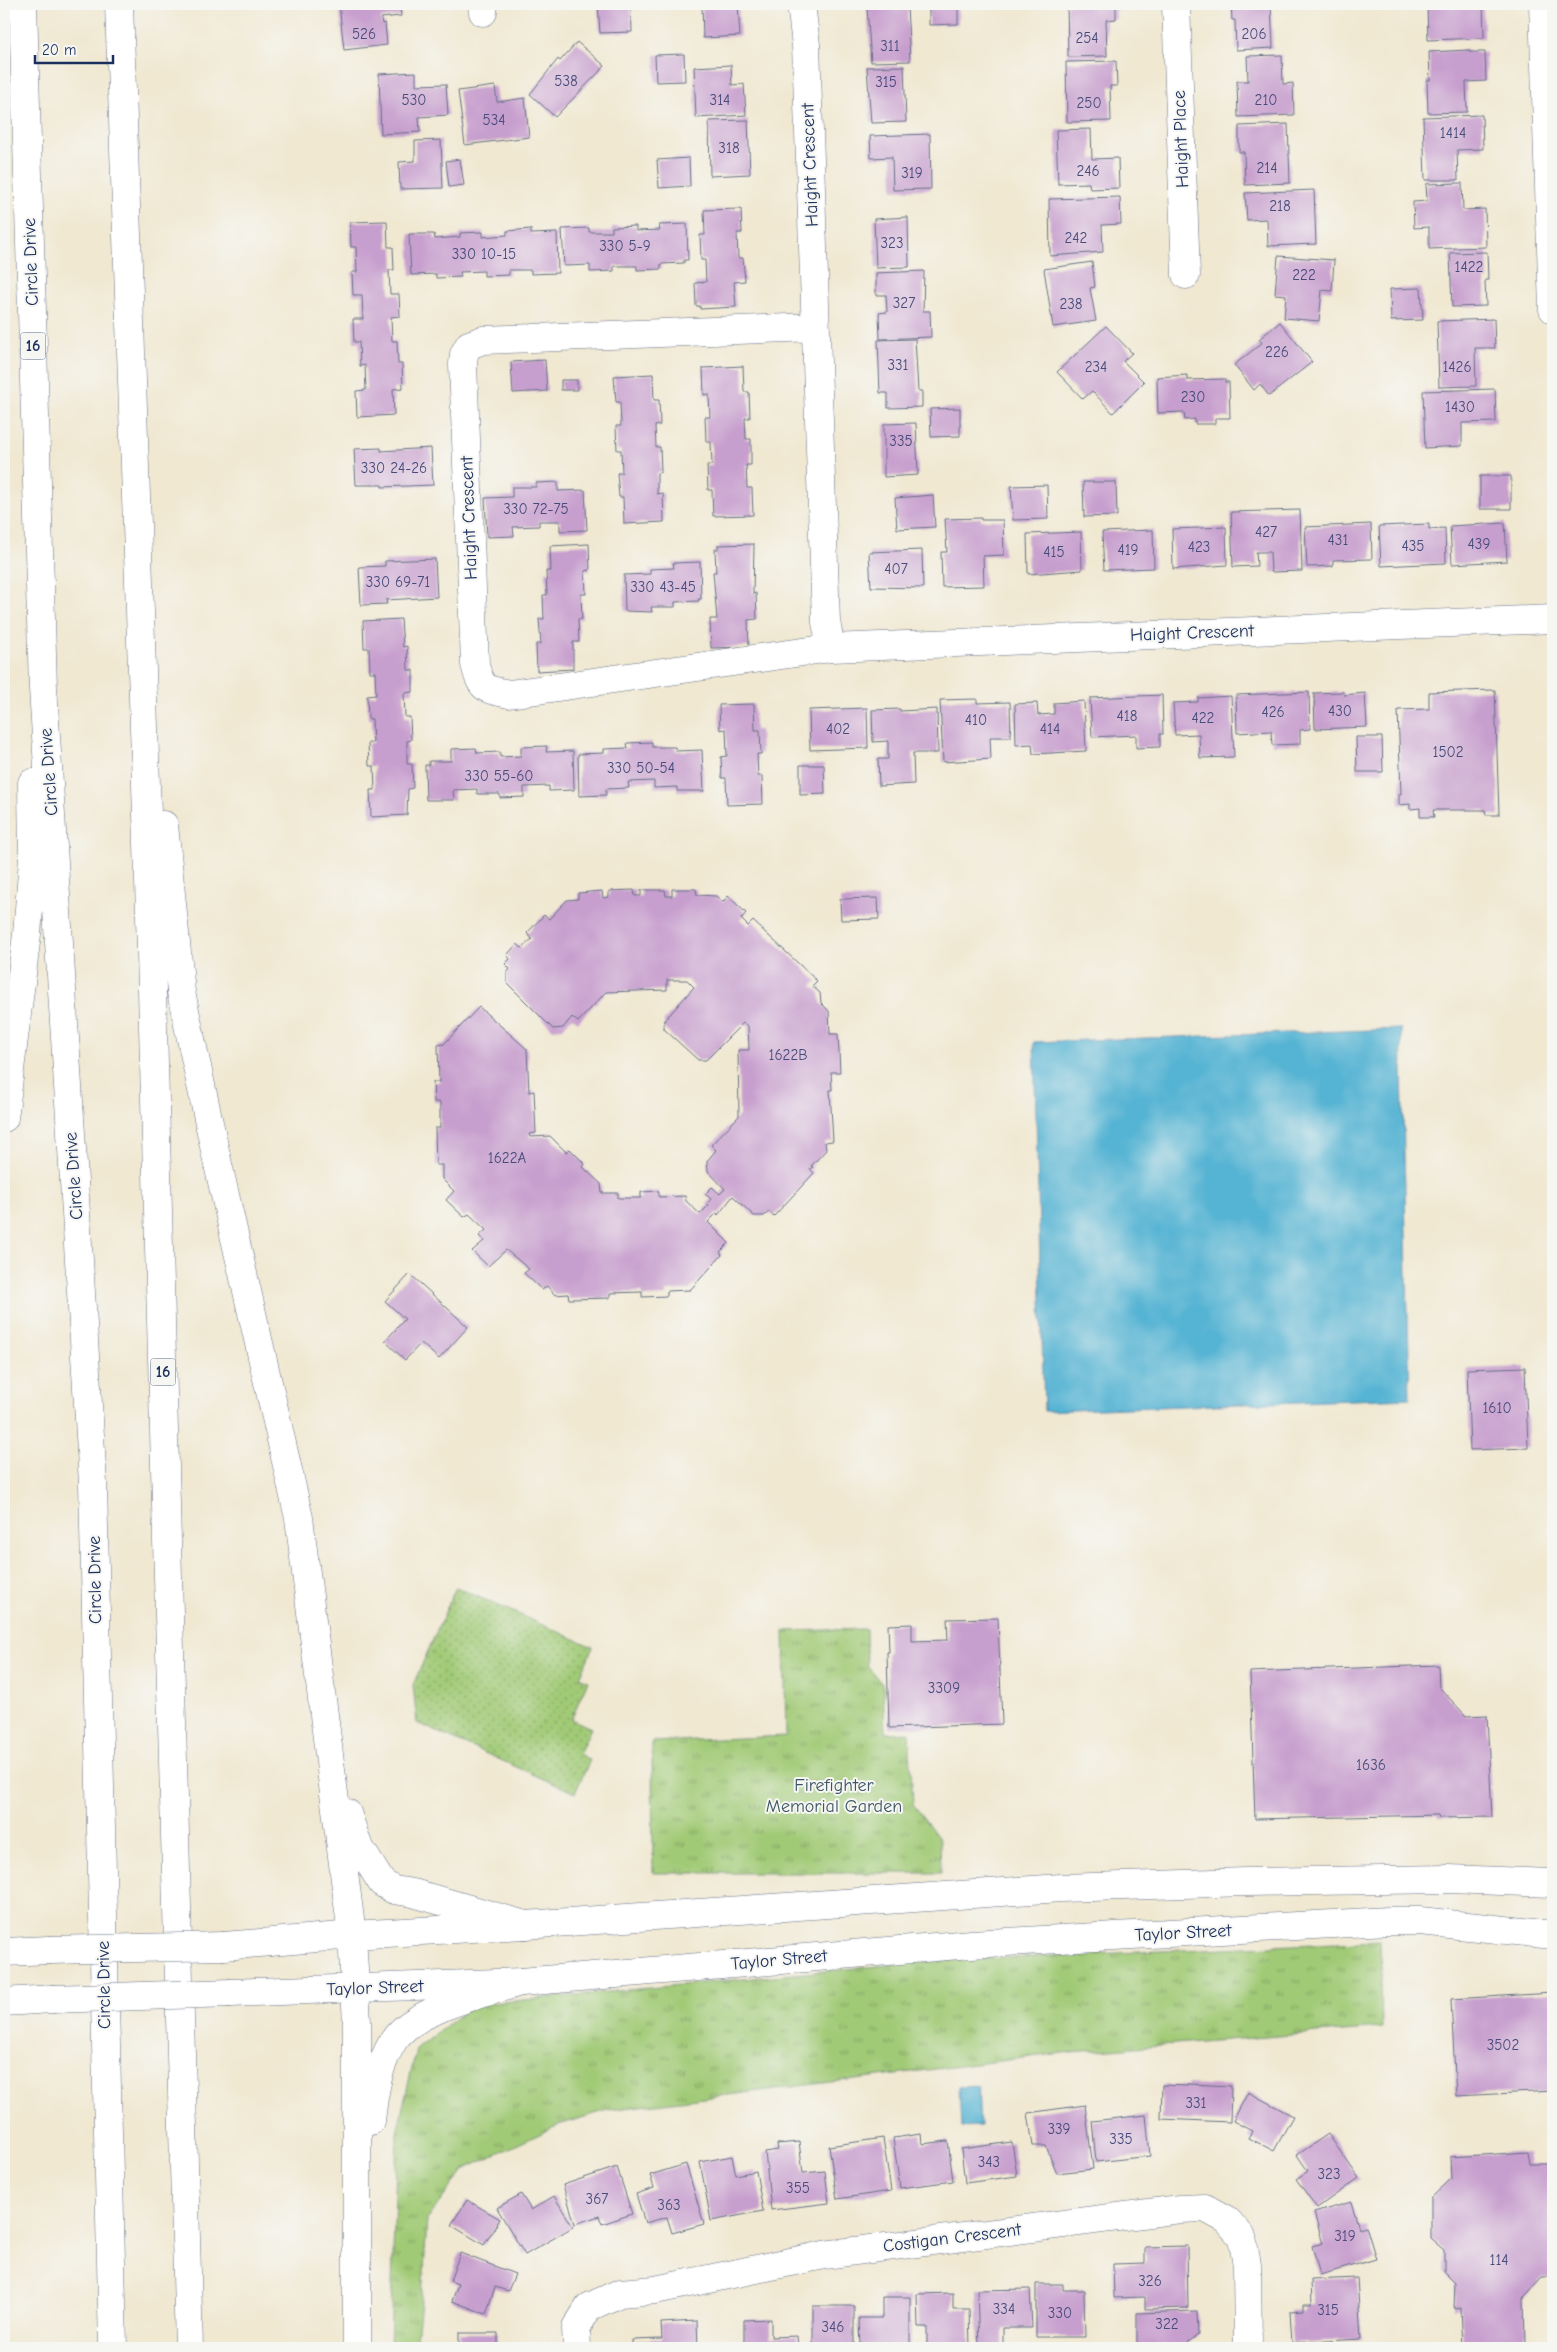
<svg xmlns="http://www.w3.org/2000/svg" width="1557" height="2352" font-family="'Comic Neue',sans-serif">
  <defs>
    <pattern id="park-tufts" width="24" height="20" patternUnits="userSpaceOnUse" patternTransform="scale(1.25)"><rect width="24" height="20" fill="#a1ca76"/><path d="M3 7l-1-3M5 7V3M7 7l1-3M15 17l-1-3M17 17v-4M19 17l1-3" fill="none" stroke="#82a464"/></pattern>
    <pattern id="garden-dots" width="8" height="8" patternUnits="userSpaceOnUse" patternTransform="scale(1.25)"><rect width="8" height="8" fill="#a1ca76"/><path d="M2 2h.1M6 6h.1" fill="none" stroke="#82a464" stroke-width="1.8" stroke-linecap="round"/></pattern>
  </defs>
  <rect width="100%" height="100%" fill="#f6f6f2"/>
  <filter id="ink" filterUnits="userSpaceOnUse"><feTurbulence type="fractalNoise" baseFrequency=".02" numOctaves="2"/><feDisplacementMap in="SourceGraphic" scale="10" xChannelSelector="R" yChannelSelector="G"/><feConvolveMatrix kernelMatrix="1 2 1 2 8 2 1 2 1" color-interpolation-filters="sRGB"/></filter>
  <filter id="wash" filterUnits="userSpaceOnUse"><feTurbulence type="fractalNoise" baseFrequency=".0096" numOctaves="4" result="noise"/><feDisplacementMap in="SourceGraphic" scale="20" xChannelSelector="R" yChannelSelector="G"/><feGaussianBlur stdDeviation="1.12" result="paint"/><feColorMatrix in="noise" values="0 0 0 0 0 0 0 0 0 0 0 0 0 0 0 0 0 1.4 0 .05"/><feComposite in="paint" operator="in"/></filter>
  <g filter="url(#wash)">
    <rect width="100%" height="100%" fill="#f0e8d1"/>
    <!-- park -->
    <path fill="url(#park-tufts)" stroke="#5e7c6a" d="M866,1629L867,1666L883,1685L885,1733L909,1732L913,1804L940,1840L941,1873H653L652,1742L786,1736L784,1631Z
      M1380,1941L1382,2028L1071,2052L608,2110L561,2124L465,2169L427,2219L424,2272L416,2348H390L397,2133L416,2050L472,2005L920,1962Z"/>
    <!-- garden -->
    <path fill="url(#garden-dots)" stroke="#5e7c6a" d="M456,1587L593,1647L580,1677L588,1681L571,1719L591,1728L579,1754L590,1760L575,1793L417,1723L413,1685Z"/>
    <!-- water -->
    <path fill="#54b3d3" stroke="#387198" d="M1401,1029L1410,1398L1044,1411L1034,1042Z
      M978,2086L980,2126L961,2127L959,2087Z"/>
    <g id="blocks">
      <!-- building -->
      <path fill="#c79fce" d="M339,4H400L401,16L381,18L382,24L385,23L387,45L344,50Z
        M621,4H631L632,32L600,33L598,5Z
        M702,4H738L740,36L703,38Z
        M929,4H958V24L929,25Z
        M1067,4H1116V19L1106,20L1107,56L1068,57Z
        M1231,4H1271L1273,48L1236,50L1235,20H1232Z
        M1427,4H1483L1484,38L1428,40Z
        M907,6L910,61L871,62L867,8Z
        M577,42L605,66L555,117L530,94L558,59L560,61Z
        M1469,50V52H1485L1486,81L1466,82L1467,112L1428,113L1427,80H1430L1429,52Z
        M684,54L685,81L656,82L655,55Z
        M1282,55L1283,84L1293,83L1294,115L1238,117L1237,81H1248L1247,56Z
        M1116,61L1117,86H1110L1111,121L1067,122L1066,62Z
        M731,65L732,85L744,84L746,115L696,118L694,67Z
        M904,66L906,122L871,123L867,67Z
        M416,72V85L446,84L448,115L419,117L420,132L381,134L379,74Z
        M495,86L497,102L525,98L529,137L465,145L458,91Z
        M1482,115L1483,149L1457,150L1458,180H1425L1423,117Z
        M748,120L750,174L710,176L709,121Z
        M1288,124L1290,183L1245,185L1244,152H1239V126Z
        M1091,129L1092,159L1118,158L1119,188L1090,189L1089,183L1058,184L1056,130Z
        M930,134L931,189L893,190L892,157L871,158L870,136Z
        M441,140L443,188L400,189L399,162L415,161V141Z
        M689,158L690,186L659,188L657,160Z
        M460,159L464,185L449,187L446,161Z
        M1462,183L1463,210L1485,209L1486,247L1429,249V227L1414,228L1413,202L1427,201L1426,184Z
        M1314,190L1316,244L1268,246L1267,219L1247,220L1245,193Z
        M1120,197L1121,224L1102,225L1103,252L1050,256L1049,199Z
        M741,209L742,233H737L738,258H743L745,281L734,282L736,307L700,309V306H696L695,283L706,282L705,260H701L700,235H705L704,210Z
        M908,217L909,267L876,268L874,219Z
        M387,221L388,247H393L394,270H389L390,294H399L400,316L391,317L392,341H397L398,364H402L403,388L393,389L394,415L357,417L356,391L366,390L365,365L360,366L359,342H354L353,319H363L362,295H353L352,272H357L356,247H351L350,222Z
        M687,224L688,260H684V263L661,264V269L637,270V266H614V271L590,272V265L564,266L562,229L589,228V232H612V227L636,226V231L660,230L659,225Z
        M531,229V234L557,233L558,273L531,274V270H509V275L484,276V271L460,272L461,277L436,278V274L411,275L409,234H434L435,239L460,237V233L483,232V237L507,235V231Z
        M1487,252L1488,280H1485L1486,306L1452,307L1450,253Z
        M1278,256L1334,260L1332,291L1322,290L1319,321L1284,318L1286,295L1275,294Z
        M1092,262L1095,287L1090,288L1096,321L1053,327L1044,269Z
        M924,271L923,311H930L931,337L880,339L879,313L887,312L886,295H876V273Z
        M1421,288L1423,320L1391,321L1390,289Z
        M1494,319L1495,348H1475L1476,386L1439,387L1437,321Z
        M1280,322L1312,362L1269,396L1260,384L1254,390L1234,365L1262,343L1259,339Z
        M1106,326L1132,353L1123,361L1144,382L1113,413L1092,391L1083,399L1057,372Z
        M915,339L918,391H922V407L888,408V393H880L878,340Z
        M545,360L547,391L513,393L511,362Z
        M743,366L744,392H749L750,418H745L746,439H751V465H746L747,488H752L753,515L713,516L712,490H708L707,465H712L711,442H706L705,417H710L709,394L704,395L703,368Z
        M653,374L654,400H659L660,425L655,426L656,447H660L661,472L657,473V494L663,493L664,522L624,524L623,497H619L617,473H622L621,450H617L616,426H621L620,402H616L614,376Z
        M1187,375V380L1225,379V382H1229L1230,418H1215V424H1195V419L1185,420L1184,412L1158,413L1157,377Z
        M561,380H577V390H561Z
        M1495,389L1496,422L1462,423V446L1425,448L1423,391Z
        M960,408V436L931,437L930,409Z
        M916,423L918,475L884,477V424Z
        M381,448V451L431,448L433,485L382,487V485H356L354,449Z
        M1480,476H1511V509H1480Z
        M558,482V491L585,490L587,530L560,531V521H539V526L513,527L514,536L487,537L485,498L512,497V487H536V483Z
        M1083,482H1116L1117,516L1084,517Z
        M1047,485L1048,519L1013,520L1011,486Z
        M933,495L935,527L897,529L895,498Z
        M1300,510L1302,571L1271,572L1270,552H1256L1257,566L1233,567L1231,512Z
        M981,518V520H1003L1004,555L983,556L984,586L942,587L941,552H947L945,519Z
        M1505,523L1507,561L1452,564L1450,526Z
        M1371,524L1372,559L1333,560V566L1307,567L1305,527Z
        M1429,524V529L1445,528L1446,563L1381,566L1379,526Z
        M1226,527L1227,565L1173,569L1172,529Z
        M1153,530L1154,568L1104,570L1102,532Z
        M1081,532L1082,570L1028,574L1027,534Z
        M589,544L590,570L585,571L586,594H581L582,619H578L579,642H573V669L537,671L536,644H541L539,619H544L543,595H547L546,571H551L550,546Z
        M754,544L753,594L756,593L757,619L748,620L749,647L711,648L710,619H717L713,572H716L715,549H718V545Z
        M922,550L923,588L871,587L869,552Z
        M435,559L437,597L386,600L387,604L361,605L359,567L385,566V561Z
        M700,562L701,599H698L699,601L675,602V607H651L652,612L625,611L624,575L650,574V569L674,568L673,563Z
        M401,619L403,647L407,646L408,670H413V692L404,693L405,717H410L411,740L407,741V764H412L413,788L408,789L407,815L371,817L370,790H375L374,766H369L368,743H373L372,719H368L367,696L376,695L375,672H370L369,648H364L363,621Z
        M1495,690L1499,815H1486L1485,810H1433L1434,817H1420V808L1410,809V804L1399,805V794H1401L1398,710L1429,709V692Z
        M1309,692L1310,729L1300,730V744L1272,745L1271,731L1237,733L1236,695Z
        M1343,692L1344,695L1365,693L1367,727L1315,729L1314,693Z
        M1162,695L1163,734H1160V747L1136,748V735L1092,737L1090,698Z
        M1231,696L1234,757L1200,758L1199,734L1175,735L1173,703L1198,702V698Z
        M977,699V703L1010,702L1011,737H990L991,759L943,762L940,700Z
        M1084,701L1086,751L1033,754L1032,744L1016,745L1015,704L1037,703L1038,715L1054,714V703Z
        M754,704L755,730H760L761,754H757L758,776H762L763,804L727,805L726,778H722L721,757L727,756L726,729L720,730L719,705Z
        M867,708L868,748L810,750L809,710Z
        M900,709V711L937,709L938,753H913L914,784L879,786L878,759H888V741L873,742L872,710Z
        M1356,737H1382L1383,772H1357Z
        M652,742V747H675L676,751L702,750L704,791H677V787L654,788V781L628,782L629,788L606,789V795L579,796L578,754L604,753V749L628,748L627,743Z
        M547,746L546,752L573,751L574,790L549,791V786L524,787V797L500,798V794H477V789L453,790L454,800H426L425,765H429V761H451V749L476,748L477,753L500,752V757L521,756V747Z
        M800,765H824L825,794L800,795Z
        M672,889H696L697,895L716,896L723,902L728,896L746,913L741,919L748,926L753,921L817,981L812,986L820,993L821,1003L829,1011L830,1034H838L840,1072H831L832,1090H830L833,1141L825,1142L826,1150L811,1166L813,1167L810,1169L814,1173L774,1216L769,1212L764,1216H754L733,1196L718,1215L717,1213L708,1222L729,1243L720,1252L722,1255L690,1290L667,1291V1296L642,1297V1292L610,1293V1298L569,1299L568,1294L555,1295L547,1286L542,1290L524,1273L529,1269L506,1250L488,1266L472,1251L484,1241L479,1236L486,1230L469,1214L464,1217L446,1200L454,1191L442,1179V1165H436L435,1128H440V1102H434L433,1082H439L438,1045L444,1044L479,1007L527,1049L529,1092L534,1091L536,1133L529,1134L530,1137L550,1136L566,1152L570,1149L585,1164L583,1167L601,1184L602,1193H618V1198H641V1192L659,1191V1197L685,1196L686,1201L700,1214L709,1205L707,1204L711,1199L705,1194L712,1187L720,1194L725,1189L708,1171L707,1161L716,1150L711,1145L739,1116L738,1050H749L748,1026L743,1023L706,1060H698L664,1029V1021L694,987L687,980H667V990L606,992L578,1022L572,1017L563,1028L553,1029L507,983V973L510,969L505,964L510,959L507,955L517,944L522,948L532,939L527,933L544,915L549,919L567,900L578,899V893L602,891L603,898L609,897V891L634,890L635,896H641V890H665L666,896H672Z
        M878,898L879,919L841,920L840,899Z
        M410,1274L468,1327L439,1359L421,1343L405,1360L385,1341L405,1319L385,1301Z
        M1525,1367L1528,1448L1470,1450L1467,1369Z
        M998,1618L1002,1724L889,1728L887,1652H889L888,1625L912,1624V1641L948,1640L947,1619Z
        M1438,1665L1439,1687L1466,1716L1487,1715L1492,1817L1439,1818L1438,1815L1255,1819L1250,1672Z
        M1553,1993V2091L1456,2096L1451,1999Z
        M1188,2084L1231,2086L1230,2122L1161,2119L1162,2085L1187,2086Z
        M1248,2092L1293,2116L1274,2151L1249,2138L1252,2131L1233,2121Z
        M1085,2105L1093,2169L1057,2173L1046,2146H1033L1028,2113Z
        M1146,2115L1150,2156L1096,2162L1092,2121Z
        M921,2134L922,2144L948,2141L953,2181L900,2188L893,2138Z
        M1328,2134L1359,2178L1317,2208L1296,2179L1308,2171L1297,2155Z
        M883,2138L891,2191L837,2199L829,2146Z
        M799,2142L803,2173L825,2171L829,2203L771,2210L765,2152L778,2150L777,2144Z
        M1012,2142L1017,2176L965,2183L961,2149Z
        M1528,2152L1530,2164H1553V2277H1543L1524,2297L1525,2348H1462L1460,2308L1454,2309L1455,2282L1444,2271V2250L1431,2239V2198L1451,2179L1450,2157Z
        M732,2156L736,2175L756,2171L763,2211L711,2221L700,2162Z
        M686,2164L704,2224L672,2233L667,2217L645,2223L636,2194L654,2188L650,2175Z
        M617,2167L632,2214L602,2224L599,2216L575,2224L563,2185Z
        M521,2194L531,2210L554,2196L573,2227L525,2255L497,2208Z
        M467,2200L500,2219L484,2245L451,2225Z
        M1351,2202L1359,2228L1366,2226L1376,2259L1320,2275L1312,2246L1323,2243L1314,2213Z
        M1187,2246L1188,2308L1145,2309V2297L1114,2298L1113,2264L1145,2263V2247Z
        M460,2253L515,2274L508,2291L495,2287L486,2314L452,2301L458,2284L450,2281Z
        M1357,2278L1361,2339L1292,2343L1290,2311L1304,2310V2304H1312L1311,2280Z
        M1036,2284H1063V2290H1084L1085,2337H1036Z
        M1030,2289L1032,2328H1003V2348H979L977,2290Z
        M953,2293V2309H969L970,2348H927V2327H918L917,2294Z
        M882,2297H910V2348H860L859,2318H882Z
        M813,2306H854V2348H813Z
        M1197,2311L1198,2335L1180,2348H1137V2313Z
        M771,2319V2337L797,2336L798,2348H744V2320Z
        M697,2321L698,2348H632V2340L662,2339L661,2323Z
        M459,2333H498V2348H459Z"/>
    </g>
  </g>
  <g filter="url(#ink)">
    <use href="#blocks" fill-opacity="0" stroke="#667086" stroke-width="1"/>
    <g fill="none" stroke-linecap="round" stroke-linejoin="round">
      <!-- minor casing -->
      <g stroke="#667086" stroke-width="29">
        <path id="minor" d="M483,4V12
          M801,4L806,45L826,622L831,648L1553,619
          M1176,4L1186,275
          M815,327L483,340L469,345L464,354L463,364L475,664C481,690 485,689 509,694L831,648
          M577,2348L576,2328L589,2307L620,2293L655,2290L824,2255L1180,2209L1205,2208L1227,2220L1242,2237L1247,2265L1248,2348"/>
      </g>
      <!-- tertiary casing -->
      <g stroke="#667086" stroke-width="29">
        <path id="tertiary" d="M1543,4L1553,309"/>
      </g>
      <!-- secondary casing -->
      <g stroke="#667086" stroke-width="29">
        <path id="secondary" d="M224,1946L352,1935L525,1925L1061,1888L1246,1882L1449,1879L1553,1883
          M4,1952L49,1950
          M231,1993L521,1982L971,1944L1388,1921H1420L1553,1935
          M4,2002L52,1999"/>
      </g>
      <!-- motorway casing -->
      <g stroke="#667086" stroke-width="29">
        <path id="motorway" d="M23,4L43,688L93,1483L113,2348
          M119,4L148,843L189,2348
          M164,825L181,992L217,1160L299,1518L352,1935L357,2023V2348
          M4,1118L27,934L33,860L32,783
          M347,1813L358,1845L382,1883L394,1890L413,1893L525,1925
          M371,2121C374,2093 378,2065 394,2040C414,2009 486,1993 521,1982"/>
      </g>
      <!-- minor -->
      <use href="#minor" stroke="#fff" stroke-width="28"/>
      <!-- tertiary -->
      <use href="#tertiary" stroke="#fff" stroke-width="28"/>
      <!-- secondary -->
      <use href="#secondary" stroke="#fff" stroke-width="28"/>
      <!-- motorway -->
      <use href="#motorway" stroke="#fff" stroke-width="28"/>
      <!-- secondary-bridge casing -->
      <g stroke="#667086" stroke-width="29" stroke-linecap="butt">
        <path id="secondary-bridge" d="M49,1950L224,1946
          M52,1999L231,1993"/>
      </g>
      <!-- secondary-bridge -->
      <use href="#secondary-bridge" stroke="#fff" stroke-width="28"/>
    </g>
  </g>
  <g text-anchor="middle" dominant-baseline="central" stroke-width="4" stroke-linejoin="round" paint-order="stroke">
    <!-- number labels -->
    <g font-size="15" fill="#464b7a">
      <text x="364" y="34">526</text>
      <text x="1254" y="34">206</text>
      <text x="1087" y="38">254</text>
      <text x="890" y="46">311</text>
      <text x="566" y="81">538</text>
      <text x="886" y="82">315</text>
      <text x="414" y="100">530</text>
      <text x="720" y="100">314</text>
      <text x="1266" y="100">210</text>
      <text x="1089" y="103">250</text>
      <text x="494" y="120">534</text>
      <text x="1453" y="133">1414</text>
      <text x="729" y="148">318</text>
      <text x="1267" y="168">214</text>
      <text x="1088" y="171">246</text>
      <text x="912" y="173">319</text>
      <text x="1280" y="206">218</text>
      <text x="1076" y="238">242</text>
      <text x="892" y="243">323</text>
      <text x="625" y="246">330 5-9</text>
      <text x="484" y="254">330 10-15</text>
      <text x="1469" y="267">1422</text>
      <text x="1304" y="275">222</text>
      <text x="904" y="303">327</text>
      <text x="1071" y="304">238</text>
      <text x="1277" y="352">226</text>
      <text x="898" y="365">331</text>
      <text x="1096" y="367">234</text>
      <text x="1457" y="367">1426</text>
      <text x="1193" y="397">230</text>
      <text x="1460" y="407">1430</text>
      <text x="901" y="441">335</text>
      <text x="394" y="468">330 24-26</text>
      <text x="536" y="509">330 72-75</text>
      <text x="1266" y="532">427</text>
      <text x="1338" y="540">431</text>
      <text x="1479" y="544">439</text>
      <text x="1413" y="546">435</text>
      <text x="1199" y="547">423</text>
      <text x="1128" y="550">419</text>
      <text x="1054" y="552">415</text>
      <text x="896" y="569">407</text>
      <text x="398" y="582">330 69-71</text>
      <text x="663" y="587">330 43-45</text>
      <text x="1340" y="711">430</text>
      <text x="1273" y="712">426</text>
      <text x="1127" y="716">418</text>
      <text x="1203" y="718">422</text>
      <text x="976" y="720">410</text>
      <text x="838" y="729">402</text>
      <text x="1050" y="729">414</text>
      <text x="1448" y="752">1502</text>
      <text x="641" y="768">330 50-54</text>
      <text x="499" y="776">330 55-60</text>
      <text x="788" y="1055">1622B</text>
      <text x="507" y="1158">1622A</text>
      <text x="1497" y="1408">1610</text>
      <text x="944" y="1688">3309</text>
      <text x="1371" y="1765">1636</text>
      <text x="1503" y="2045">3502</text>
      <text x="1196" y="2103">331</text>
      <text x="1059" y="2129">339</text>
      <text x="1121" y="2139">335</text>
      <text x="989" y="2162">343</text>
      <text x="1329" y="2174">323</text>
      <text x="798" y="2188">355</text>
      <text x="597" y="2199">367</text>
      <text x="669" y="2205">363</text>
      <text x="1345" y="2236">319</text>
      <text x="1499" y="2260">114</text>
      <text x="1150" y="2281">326</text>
      <text x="1004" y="2309">334</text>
      <text x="1328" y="2310">315</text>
      <text x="1060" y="2313">330</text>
      <text x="1167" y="2324">322</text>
      <text x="833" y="2327">346</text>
    </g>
    <!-- shield labels -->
    <g fill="#f6f6f2" stroke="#5d6b8a" stroke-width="1">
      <rect x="20.5" y="332.5" width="25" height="27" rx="4"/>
      <rect x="150.5" y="1358.5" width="25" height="27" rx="4"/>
    </g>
    <g font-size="16" font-weight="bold" fill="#1b2f5e">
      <text x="33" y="346">16</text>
      <text x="163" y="1372">16</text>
    </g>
    <!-- street labels -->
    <g font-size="18" fill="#1b2f5e" stroke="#f6f6f2">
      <text transform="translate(1181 139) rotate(-92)">Haight Place</text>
      <text transform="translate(810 165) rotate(-92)">Haight Crescent</text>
      <text transform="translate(31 262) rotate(-92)">Circle Drive</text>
      <text transform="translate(469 518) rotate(-92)">Haight Crescent</text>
      <text transform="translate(1192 633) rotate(-2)">Haight Crescent</text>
      <text transform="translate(49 772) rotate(-94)">Circle Drive</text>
      <text transform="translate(74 1176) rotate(-94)">Circle Drive</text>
      <text transform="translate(95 1580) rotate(-91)">Circle Drive</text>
      <text transform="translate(1183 1933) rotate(-3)">Taylor Street</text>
      <text transform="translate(779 1960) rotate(-5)">Taylor Street</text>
      <text transform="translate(104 1985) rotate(-91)">Circle Drive</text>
      <text transform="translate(375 1988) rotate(-2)">Taylor Street</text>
      <text transform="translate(952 2238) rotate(-7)">Costigan Crescent</text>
    </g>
    <!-- park labels -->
    <g font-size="18" fill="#3c5664" stroke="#f6f6f2">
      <text x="834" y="1785">Firefighter<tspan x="834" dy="21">Memorial Garden</tspan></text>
    </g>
  </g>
  <!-- margin -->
  <rect width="1557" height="2352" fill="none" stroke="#f6f6f2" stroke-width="20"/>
  <!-- scale -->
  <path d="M35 55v8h78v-8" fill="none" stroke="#1b2f5e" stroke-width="2.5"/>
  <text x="42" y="55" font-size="15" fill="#1b2f5e" stroke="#f6f6f2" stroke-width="4" paint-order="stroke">20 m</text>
</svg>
